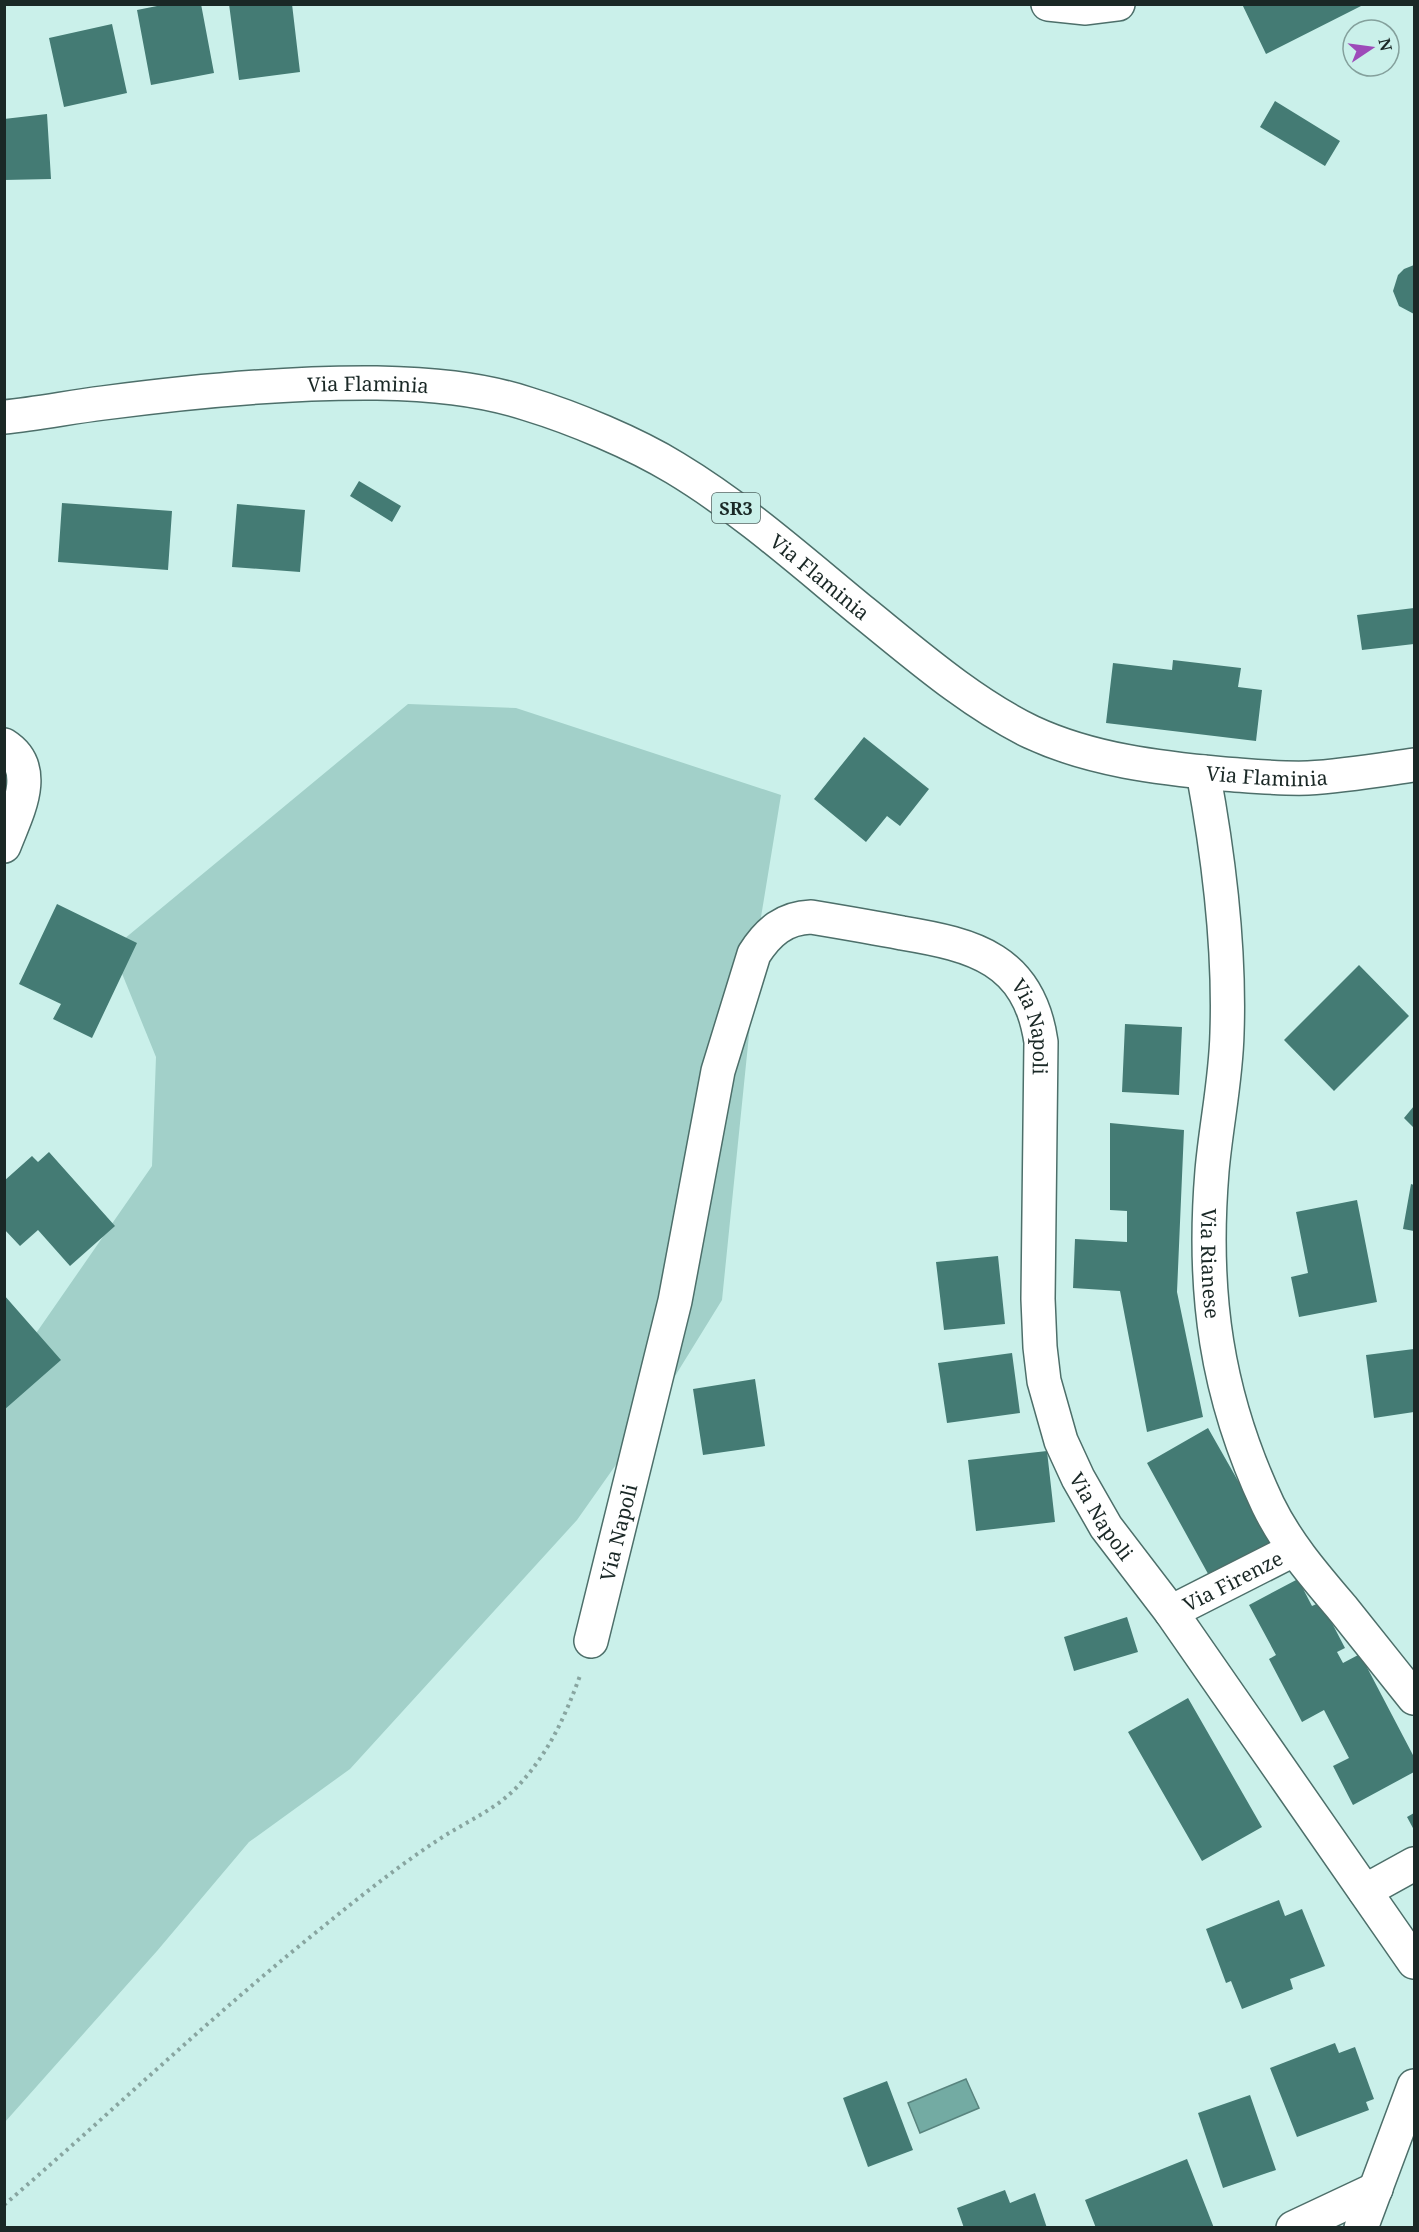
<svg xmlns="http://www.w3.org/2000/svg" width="1419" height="2232" font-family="'Noto Serif',serif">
  <rect width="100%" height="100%" fill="#caf0ea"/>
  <!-- green -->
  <path fill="#a2d0c9" d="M408,704L516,708L781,795L761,917L722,1300L651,1415L577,1520L350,1769L249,1842L157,1951L5,2122V1378L152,1166L156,1057L112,949Z"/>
  <!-- water -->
  <path fill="#73aba3" stroke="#58847e" stroke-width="1.5" d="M966,2079L979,2108L920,2133L908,2103Z"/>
  <!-- building -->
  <path fill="#447b74" d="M167,4H201L214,73L151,85L137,10Z
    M229,4H292L300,72L239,80Z
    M1242,4H1365L1266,54Z
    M112,24L127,93L64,107L49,38Z
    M1275,101L1340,141L1325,166L1260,127Z
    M47,114L51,179L4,180V119Z
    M1414,265V314L1399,306L1393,291L1398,275L1404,269Z
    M359,481L401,506L392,522L350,496Z
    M62,503L172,511L168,570L58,562Z
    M237,504L305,510L300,572L232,567Z
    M1414,608V644L1362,650L1357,615Z
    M1173,660L1241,668L1238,687L1262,690L1256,741L1106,723L1113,663L1172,670Z
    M864,737L929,789L900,826L887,816L866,842L814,799Z
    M57,904L137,943L92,1038L53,1019L61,1004L19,984Z
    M1359,965L1409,1016L1334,1091L1284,1040Z
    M1125,1024L1182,1027L1179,1095L1122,1092Z
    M1414,1106V1128L1404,1118Z
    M1110,1123L1184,1130L1177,1292L1203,1417L1147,1432L1120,1291L1073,1288L1075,1239L1127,1242V1211L1110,1210Z
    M49,1152L115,1226L70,1266L38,1230L20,1246L4,1229V1181L32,1156L38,1162Z
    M1411,1184L1414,1185V1231L1403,1229Z
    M1357,1200L1377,1302L1299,1317L1291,1277L1308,1273L1296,1212Z
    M998,1256L1005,1324L944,1330L936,1262Z
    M4,1295L61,1360L4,1410Z
    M1414,1349V1412L1374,1418L1366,1355Z
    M1012,1353L1020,1413L947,1423L938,1363Z
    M755,1379L765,1446L703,1455L693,1389Z
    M1208,1428L1275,1546L1212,1581L1147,1463Z
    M1047,1451L1055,1522L976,1531L968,1460Z
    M1298,1579L1312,1606L1321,1602L1345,1648L1337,1652L1343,1663L1360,1654L1414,1757V1772L1353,1805L1333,1766L1349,1758L1324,1710L1302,1722L1269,1659L1276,1655L1249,1605Z
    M1127,1617L1138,1652L1074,1671L1064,1637Z
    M1188,1698L1262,1827L1202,1861L1128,1732Z
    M1414,1813V1830L1407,1817Z
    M1279,1900L1285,1916L1302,1909L1325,1966L1290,1979L1293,1989L1242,2009L1231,1981L1226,1983L1206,1929Z
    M1335,2043L1339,2053L1355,2047L1374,2099L1366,2102L1369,2110L1297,2137L1270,2068Z
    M887,2081L913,2150L868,2167L843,2098Z
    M1250,2095L1276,2170L1223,2188L1198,2113Z
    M1187,2159L1214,2228H1096L1085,2200Z
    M1005,2190L1010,2203L1035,2193L1047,2228H964L957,2208Z"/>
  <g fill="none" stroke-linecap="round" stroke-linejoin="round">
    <!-- minor casing -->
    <g stroke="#4d6f6a" stroke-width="36">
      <g id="minor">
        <path d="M1048,4L1086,8L1118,4"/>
        <path d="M4,745C42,769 16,814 4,846"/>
        <path id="s1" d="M1171,1612L1293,1550"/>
        <path id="s2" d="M591,1641L675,1301L718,1071L754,954C768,932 784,918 811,917C841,922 871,927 902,933C974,945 1029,959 1041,1042L1038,1299L1040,1347L1044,1381L1061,1441L1078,1478L1106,1527L1171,1612L1414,1962"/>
        <path d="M1365,1891L1414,1864"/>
        <path d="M1293,2228L1376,2189"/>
        <path d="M1361,2228L1414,2086"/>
      </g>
    </g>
    <!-- secondary casing -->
    <g stroke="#4d6f6a" stroke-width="36">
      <g id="secondary">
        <path id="s3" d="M1203,772C1219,858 1230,945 1227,1033C1226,1080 1216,1125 1212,1171C1202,1292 1216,1395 1268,1505C1287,1544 1315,1576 1343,1609C1367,1639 1391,1669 1414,1698"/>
      </g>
    </g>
    <!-- primary casing -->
    <g stroke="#4d6f6a" stroke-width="36">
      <g id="primary">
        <path id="s4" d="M4,417C37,414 70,407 103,403C194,391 285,382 377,383C428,384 479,388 528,404C574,418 634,443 675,468C743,509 802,562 863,612C915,654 971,703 1031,732C1091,760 1159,768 1224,774C1252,776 1280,779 1308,778C1344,776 1379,770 1414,765"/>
      </g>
    </g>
    <!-- path -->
    <path stroke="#88a5a0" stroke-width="4" stroke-dasharray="3 4.5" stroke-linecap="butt" d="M4,2205C110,2114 210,2017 319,1930C357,1899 397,1867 438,1840C465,1822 494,1811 517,1787C549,1753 565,1717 581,1673"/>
    <!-- minor -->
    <use href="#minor" stroke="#fff" stroke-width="33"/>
    <!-- secondary -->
    <use href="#secondary" stroke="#fff" stroke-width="33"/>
    <!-- primary -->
    <use href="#primary" stroke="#fff" stroke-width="33"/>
  </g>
  <g text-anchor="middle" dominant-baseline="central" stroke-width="6" stroke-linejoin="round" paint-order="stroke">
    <!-- shield labels -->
    <rect fill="#caf0ea" stroke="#4f6461" stroke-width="1.5" x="712" y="493" width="48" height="30" rx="4.5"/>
    <g font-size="18" font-weight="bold" fill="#1a2826">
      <text x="736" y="508">SR3</text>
    </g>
    <!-- street labels -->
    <g font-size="20" fill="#1a2826" stroke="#caf0ea">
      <text stroke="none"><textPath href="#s4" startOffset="366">Via Flaminia</textPath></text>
      <text stroke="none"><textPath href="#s4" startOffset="870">Via Flaminia</textPath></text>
      <text stroke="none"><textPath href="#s4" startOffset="1374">Via Flaminia</textPath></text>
      <text stroke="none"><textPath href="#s2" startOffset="1047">Via Napoli</textPath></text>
      <text stroke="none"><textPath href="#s3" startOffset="494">Via Rianese</textPath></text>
      <text stroke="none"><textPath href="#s2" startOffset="1551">Via Napoli</textPath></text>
      <text stroke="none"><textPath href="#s2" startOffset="112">Via Napoli</textPath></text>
      <text stroke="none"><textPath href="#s1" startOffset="69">Via Firenze</textPath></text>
    </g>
  </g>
  <!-- border -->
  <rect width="1419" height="2232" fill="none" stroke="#1a2826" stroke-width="12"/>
  <!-- north arrow -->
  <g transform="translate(1371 48) rotate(77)"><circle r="28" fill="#caf0ea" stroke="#84a09c" stroke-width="1.5"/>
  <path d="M0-4.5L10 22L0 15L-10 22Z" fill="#9d4ab9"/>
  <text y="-9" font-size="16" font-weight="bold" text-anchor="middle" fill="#1a2826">N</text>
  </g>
</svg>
